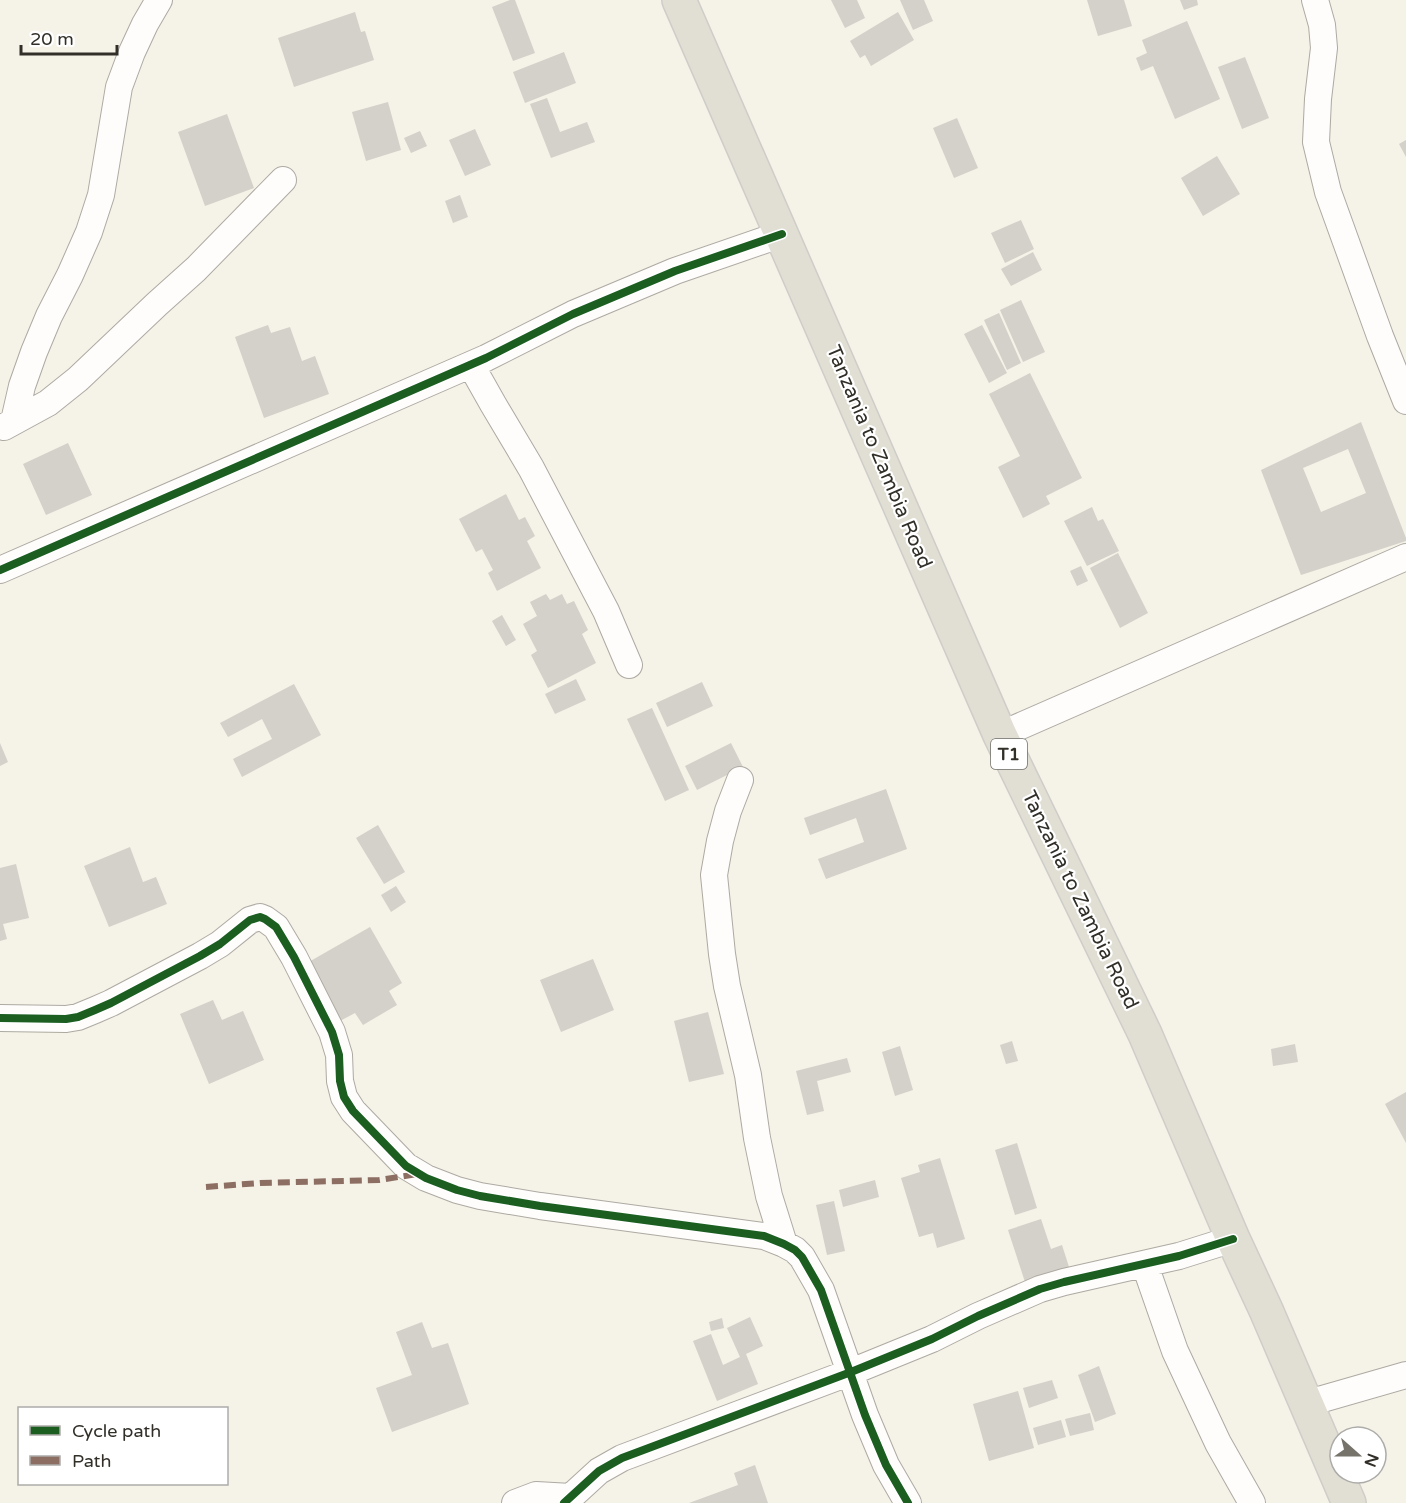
<svg xmlns="http://www.w3.org/2000/svg" width="1406" height="1503" font-family="'Varela Round',sans-serif">
  <rect width="100%" height="100%" fill="#f5f2e8"/>
  <!-- building -->
  <path fill="#d3d1c9" fill-rule="evenodd" d="M510,0H515L535,53L513,61L492,7Z
    M831,0H857L865,18L845,28Z
    M900,0H924L933,21L913,30Z
    M1087,0H1124L1132,26L1098,36Z
    M1180,0H1197L1198,5L1184,10Z
    M355,12L361,32L365,31L374,60L294,87L278,38Z
    M898,12L914,40L871,66L865,55L860,58L850,41Z
    M1187,21L1220,99L1175,119L1153,66L1141,71L1136,58L1147,53L1142,40Z
    M564,52L576,83L525,103L513,72Z
    M1245,57L1269,118L1242,129L1218,67Z
    M547,98L560,132L587,122L595,142L551,158L530,104Z
    M388,102L401,150L366,161L352,112Z
    M227,114L254,188L205,206L178,132Z
    M957,118L978,168L954,178L933,128Z
    M475,129L491,165L465,176L449,140Z
    M420,131L427,146L411,153L404,138Z
    M1406,140V157L1399,144Z
    M1217,156L1240,194L1203,216L1181,178Z
    M460,195L468,217L453,223L445,201Z
    M1021,220L1034,249L1005,263L991,233Z
    M1033,252L1042,270L1011,286L1001,269Z
    M1021,300L1045,352L1023,362L1000,310Z
    M999,313L1021,363L1007,370L984,320Z
    M268,325L271,333L290,327L302,361L315,356L329,394L264,418L235,337Z
    M982,325L1007,373L989,383L964,334Z
    M1030,373L1082,478L1046,496L1050,504L1023,518L998,467L1020,456L989,394Z
    M1361,422L1406,538V541L1301,575L1261,470ZM1348,449L1366,493L1321,512L1303,468Z
    M68,443L92,495L46,515L23,464Z
    M506,494L519,520L525,517L535,536L527,541L541,568L497,591L488,573L493,570L482,549L476,552L459,519Z
    M1092,507L1098,521L1103,519L1119,551L1087,566L1064,521Z
    M1118,553L1148,613L1120,628L1090,568Z
    M1081,566L1088,581L1077,586L1070,571Z
    M546,594L550,600L562,594L567,604L574,601L588,630L582,634L596,663L548,688L531,655L537,651L523,624L537,616L530,602Z
    M502,615L516,640L506,646L492,621Z
    M576,679L586,700L555,714L545,694Z
    M702,682L713,706L667,727L656,703Z
    M294,684L321,735L242,777L233,759L272,739L262,719L228,737L220,723Z
    M652,708L689,790L665,801L627,719Z
    M0,743L8,762L0,766Z
    M731,743L743,767L697,790L685,766Z
    M886,789L907,849L826,879L818,859L864,842L856,818L810,835L804,818Z
    M378,825L405,872L384,884L356,838Z
    M130,847L143,882L156,877L167,904L109,927L84,866Z
    M16,864L29,918L3,924L7,939L0,941V868Z
    M396,886L406,902L391,912L381,895Z
    M370,927L402,983L389,991L397,1005L363,1025L355,1013L340,1021L307,963Z
    M593,959L614,1010L561,1032L540,980Z
    M213,1000L222,1020L243,1011L264,1060L209,1084L180,1014Z
    M708,1012L724,1074L689,1082L674,1021Z
    M1012,1041L1018,1061L1006,1064L1000,1045Z
    M1295,1044L1298,1062L1273,1066L1271,1049Z
    M900,1046L913,1090L895,1096L882,1052Z
    M847,1058L851,1072L817,1081L824,1111L807,1115L796,1071Z
    M1406,1092V1143L1385,1104Z
    M1017,1143L1037,1208L1015,1215L995,1150Z
    M940,1158L965,1239L937,1248L933,1233L919,1237L901,1178L920,1172L918,1165Z
    M875,1180L879,1197L843,1207L839,1190Z
    M834,1201L845,1251L827,1255L816,1205Z
    M1041,1219L1051,1249L1062,1245L1069,1267L1025,1282L1008,1230Z
    M750,1317L763,1346L746,1354L758,1384L717,1401L693,1341L711,1334L723,1365L740,1357L727,1328Z
    M722,1318L724,1328L711,1331L709,1322Z
    M422,1322L432,1348L448,1343L469,1404L392,1432L376,1388L412,1375L396,1332Z
    M1099,1366L1116,1414L1095,1422L1078,1375Z
    M1052,1380L1058,1398L1029,1408L1023,1388Z
    M1018,1391L1034,1448L989,1461L973,1404Z
    M1090,1413L1094,1430L1070,1436L1065,1419Z
    M1061,1420L1066,1437L1038,1445L1033,1428Z
    M755,1465L768,1503H689L738,1485L734,1473Z"/>
  <g fill="none" stroke-linecap="round" stroke-linejoin="round">
    <!-- street casing -->
    <g stroke="#adaaa2" stroke-width="28">
      <path id="street" d="M1315,0L1322,25L1324,48L1318,99L1316,142L1328,192L1380,336L1406,401
        M471,365L493,404L531,468L606,611L629,665
        M14,421L22,386L34,352L49,316L70,275L89,232L101,195L119,87L132,52L145,24L159,0
        M4,427L48,403L78,379L157,304L196,269L283,180
        M0,570L486,358L573,314L675,271L782,234
        M1000,735L1406,557
        M740,780L728,811L720,841L714,875L722,954L727,986L748,1075L757,1138L769,1196L784,1244
        M0,1018L66,1019L78,1017L95,1010L111,1003L200,956L220,944L250,920L260,917L265,919L276,927L294,957L332,1032L339,1055L340,1081L344,1097L353,1111L406,1166L426,1178L457,1190L480,1196L540,1206L764,1236L784,1244L795,1250L802,1257L821,1290L865,1415L886,1465L908,1503
        M1145,1265L1175,1351L1218,1443L1252,1503
        M1305,1404L1406,1375
        M515,1503L536,1495L571,1497
        M564,1503L599,1471L622,1458L851,1372L932,1339L978,1316L1040,1289L1064,1282L1179,1256L1233,1239"/>
    </g>
    <!-- highway casing -->
    <g stroke="#cecdc8" stroke-width="36">
      <path id="highway" d="M679,0L1000,735L1145,1034L1233,1239L1266,1310L1349,1503"/>
    </g>
    <!-- street -->
    <use href="#street" stroke="#fefdfc" stroke-width="26"/>
    <!-- highway -->
    <use href="#highway" stroke="#e1dfd4" stroke-width="33"/>
    <!-- quiet -->
    <path stroke="#8d6e63" stroke-width="6" stroke-dasharray="12 6" stroke-linecap="butt" d="M206,1187L260,1183L379,1180L418,1174"/>
    <!-- cycleway casing -->
    <g stroke="#fff" stroke-width="11">
      <path id="cycleway" d="M0,570L486,358L573,314L675,271L782,234
        M0,1018L66,1019L78,1017L95,1010L111,1003L200,956L220,944L250,920L260,917L265,919L276,927L294,957L332,1032L339,1055L340,1081L344,1097L353,1111L406,1166L426,1178L457,1190L480,1196L540,1206L764,1236L784,1244L795,1250L802,1257L821,1290L865,1415L886,1465L908,1503
        M564,1503L599,1471L622,1458L851,1372L932,1339L978,1316L1040,1289L1064,1282L1179,1256L1233,1239"/>
    </g>
    <!-- cycleway -->
    <use href="#cycleway" stroke="#1b5e20" stroke-width="8"/>
  </g>
  <g text-anchor="middle" dominant-baseline="central" stroke-width="4.5" stroke-linejoin="round" paint-order="stroke">
    <!-- shield labels -->
    <rect fill="#fff" stroke="#6f6d68" stroke-width="1.5" x="991" y="739" width="36" height="30" rx="4.5"/>
    <g font-size="18" font-weight="bold" fill="#312f28">
      <text x="1009" y="754">T1</text>
    </g>
    <!-- street labels -->
    <g font-size="20" fill="#312f28" stroke="#fff">
      <text transform="translate(879 457) rotate(67)">Tanzania to Zambia Road</text>
      <text transform="translate(1080 900) rotate(64)">Tanzania to Zambia Road</text>
    </g>
  </g>
  <!-- legend -->
  <rect x="18" y="1407" width="210" height="78" fill="#ffffff" stroke="#adaca9" stroke-width="1.5"/>
  <rect x="30" y="1426" width="30" height="9" fill="#1b5e20" stroke="#adaca9" stroke-width="1.5"/>
  <text x="72" y="1437" font-size="18" fill="#312f28">Cycle path</text>
  <rect x="30" y="1456" width="30" height="9" fill="#8d6e63" stroke="#adaca9" stroke-width="1.5"/>
  <text x="72" y="1467" font-size="18" fill="#312f28">Path</text>
  <!-- north arrow -->
  <g transform="translate(1358 1455) rotate(111)"><circle r="28" fill="#ffffff" stroke="#adaca9" stroke-width="1.5"/>
  <path d="M0-4.5L10 22L0 15L-10 22Z" fill="#76736b"/>
  <text y="-9" font-size="16" font-weight="bold" text-anchor="middle" fill="#312f28">N</text>
  </g>
  <!-- scale -->
  <path d="M21 45v9h96v-9" fill="none" stroke="#312f28" stroke-width="3"/>
  <text x="30" y="45" font-size="18" fill="#312f28" stroke="#ffffff" stroke-width="4.5" paint-order="stroke">20 m</text>
</svg>
